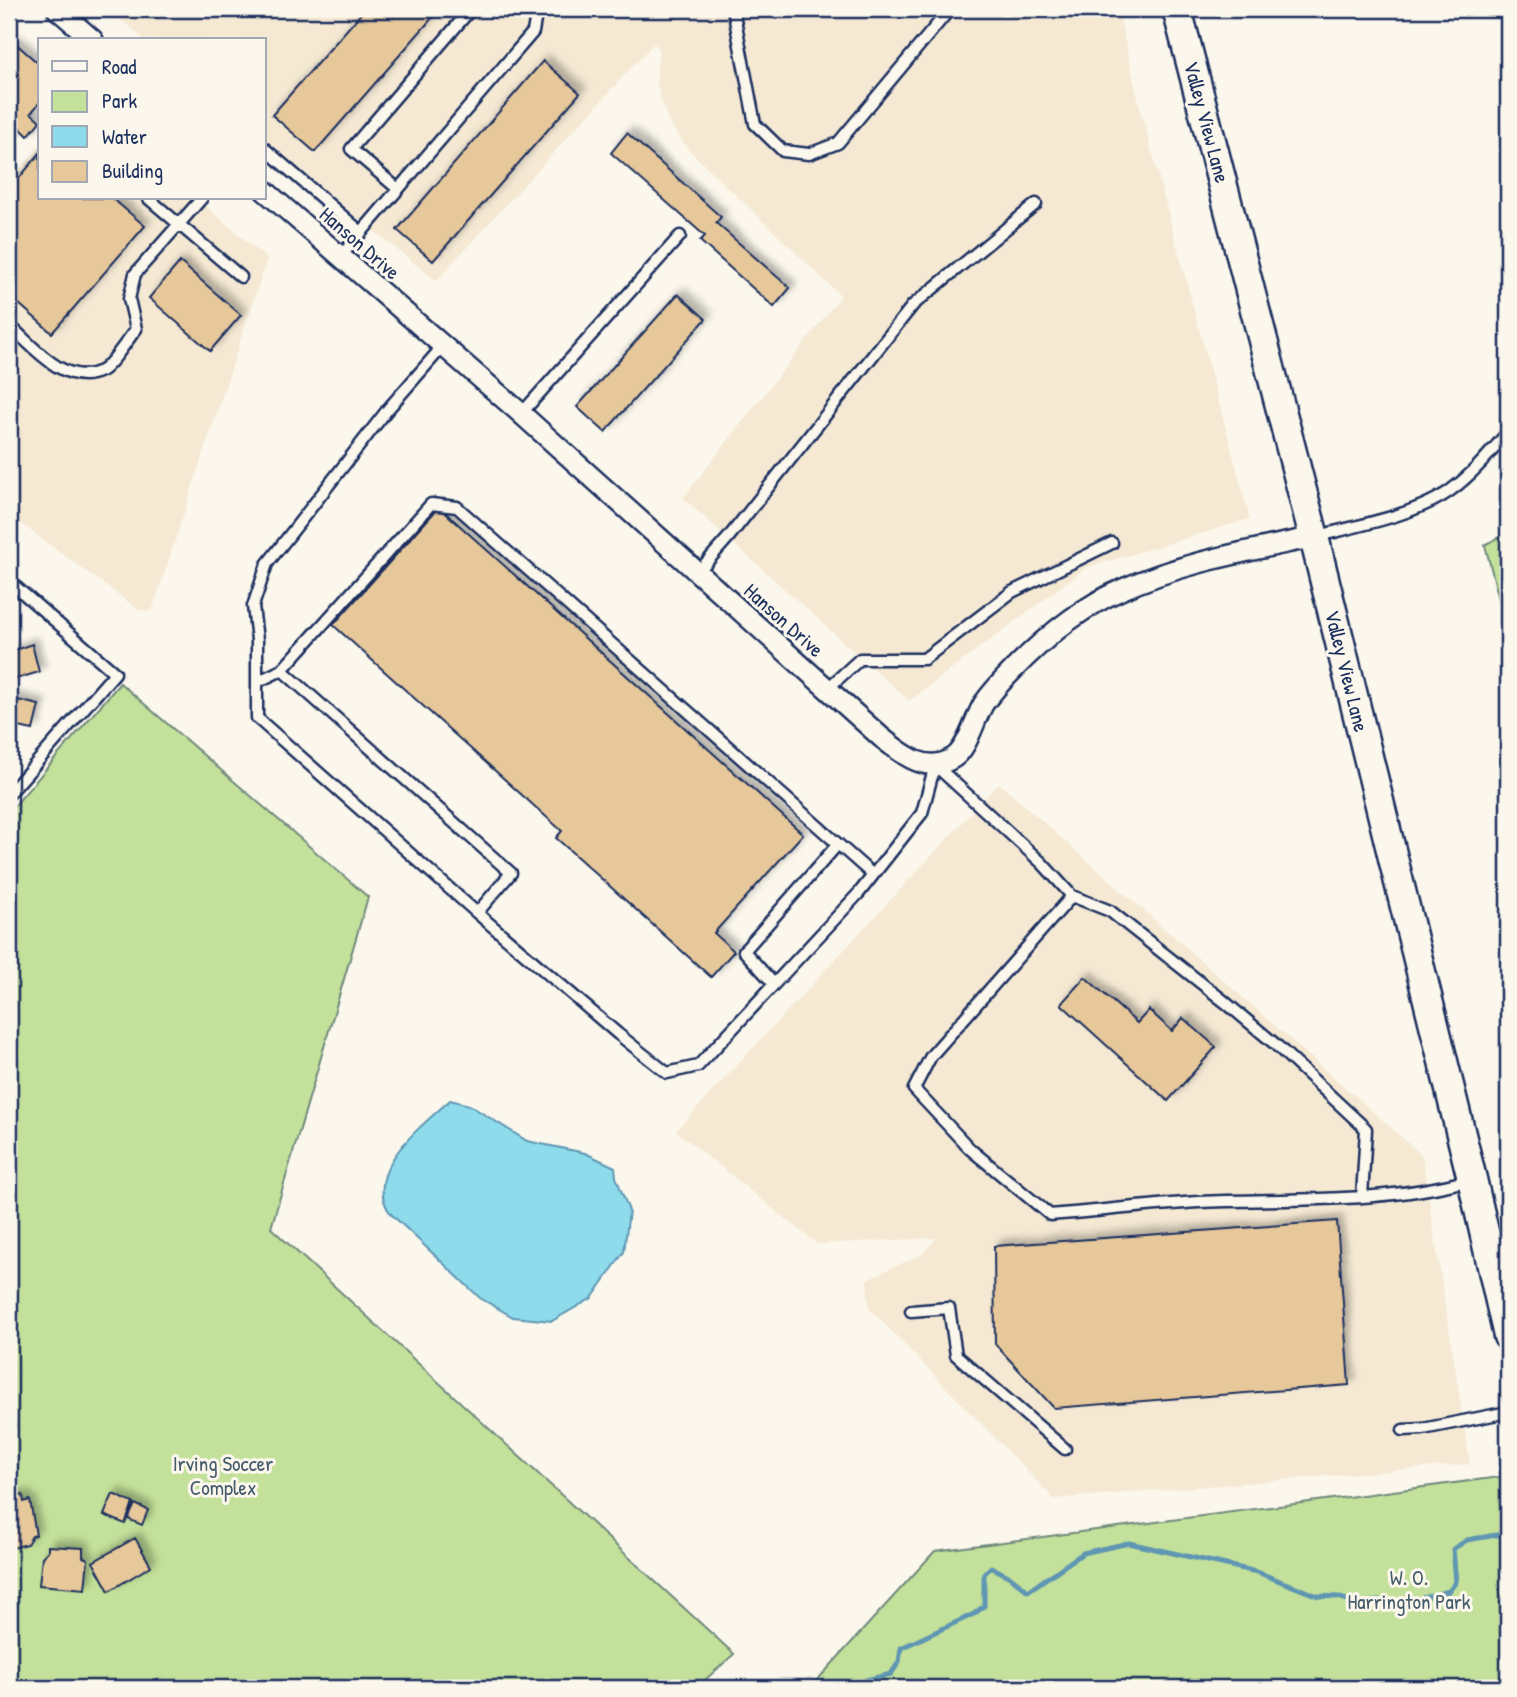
<svg xmlns="http://www.w3.org/2000/svg" width="1517" height="1697" font-family="'Patrick Hand',sans-serif">
  <defs>
    <filter id="shadow"><feDropShadow dx="5.5" dy="-5.5" stdDeviation="3.5" flood-color="#0004"/></filter>
  </defs>
  <rect width="100%" height="100%" fill="#fbf7ec"/>
  <filter id="ink" filterUnits="userSpaceOnUse"><feTurbulence type="fractalNoise" baseFrequency=".0143" numOctaves="2"/><feDisplacementMap in="SourceGraphic" scale="14" xChannelSelector="R" yChannelSelector="G"/><feConvolveMatrix kernelMatrix="1 2 1 2 8 2 1 2 1" color-interpolation-filters="sRGB"/></filter>
  <g filter="url(#ink)">
    <!-- built -->
    <path fill="#f5e9d3" d="M108,9H1118L1139,104L1250,519L1086,568L909,701L683,498L841,296L688,149L668,121L656,83L659,48L654,43L436,281L264,142V40H145Z
      M40,147V198H196L267,259L152,611L139,610L9,515V182Z
      M999,783L1422,1155L1470,1464L1054,1499L869,1308L867,1279L923,1254L936,1238L817,1244L676,1131Z"/>
    <!-- green -->
    <path fill="#c3e19a" stroke="#6f887c" stroke-width="2" d="M1508,532V634L1485,545Z
      M120,683L368,897L271,1228L734,1654L696,1688H9V812Z
      M1508,1476V1688H810L935,1551Z"/>
    <!-- water -->
    <path fill="#8ddbeb" stroke="#5f96b3" stroke-width="2" d="M450,1100L469,1105L527,1141L585,1153L615,1167L616,1177L629,1211L624,1252L592,1298L552,1321L513,1317L480,1298L390,1213C361,1171 423,1125 450,1100Z"/>
    <g fill="none" stroke-linecap="round" stroke-linejoin="round">
      <!-- stream -->
      <path stroke="#5f96b3" stroke-width="5" d="M858,1688L866,1680L891,1674L899,1662L901,1648L974,1614L984,1606V1574L991,1567L1012,1578L1028,1591L1083,1553L1129,1543L1257,1572L1318,1596L1338,1597L1359,1604L1384,1600L1399,1604L1449,1591L1456,1582L1453,1549L1467,1540L1508,1533"/>
    </g>
    <!-- building -->
    <path fill="#e7c89a" stroke="#1b2f5e" stroke-width="2" filter="url(#shadow)" d="M365,9H440L315,152L272,115Z
      M14,42L40,65V102L31,113L40,121L28,136L20,128L9,140V48Z
      M543,61L580,93L433,261L397,230Z
      M627,133L721,217L716,223L790,288L774,307L700,241L705,236L611,153Z
      M40,153V198H112L145,226L52,333L9,295V190Z
      M180,262L241,315L210,351L149,298Z
      M678,294L706,319L605,432L577,407Z
      M439,507L803,834L714,933L734,951L711,977L556,838L562,831L333,625Z
      M32,644L39,672L9,681V652Z
      M9,698L39,705L33,730L9,725Z
      M1085,977L1137,1023L1149,1010L1172,1031L1183,1018L1216,1047L1168,1101L1061,1004Z
      M1337,1221L1349,1385L1054,1408L995,1344L994,1246Z
      M113,1494L133,1503L125,1524L104,1515Z
      M23,1495L24,1502L30,1500L36,1535L32,1536L27,1544L9,1549V1498Z
      M135,1504L148,1510L142,1525L128,1519Z
      M135,1538L151,1566L109,1591L93,1562Z
      M48,1546L83,1548V1557L88,1559L85,1589L39,1585L42,1557L48,1551Z"/>
    <g fill="none" stroke-linecap="round" stroke-linejoin="round">
      <!-- lane casing -->
      <g stroke="#1b2f5e" stroke-width="15">
        <path id="lane" d="M733,9L755,124L783,151L809,154L838,143L950,9
          M264,148L361,232
          M398,189L351,149L471,9
          M148,198L241,277
          M341,256L533,32L537,9
          M9,325C33,346 65,388 101,371C111,366 128,339 136,329L129,299L135,274L202,198
          M443,346L388,409L267,564L253,606L257,640V718L477,913L618,1034L667,1073L698,1066L859,893L922,813L935,765L1042,863L1072,896
          M521,414L680,236
          M1318,536C1357,526 1419,514 1451,490C1473,474 1490,453 1508,432
          M697,573L728,538L913,305L1036,204
          M9,581L115,673L9,794
          M282,670L511,873L477,913
          M257,682L282,670L431,504L457,507L873,875
          M827,689L860,659H924L1012,592L1112,543
          M774,984L744,951L838,844
          M1362,1197L1366,1129L1275,1044L1225,1002L1110,911L1072,896L931,1056L914,1089L970,1149L1050,1215C1099,1211 1149,1205 1199,1202C1289,1198 1381,1204 1469,1180
          M911,1311L949,1308L956,1355L1065,1449
          M1403,1430L1423,1429L1508,1412"/>
      </g>
      <!-- street casing -->
      <g stroke="#1b2f5e" stroke-width="24">
        <path id="street" d="M57,9L93,40
          M264,190L517,410L882,738C902,754 927,775 953,758C968,749 975,717 984,703C992,692 1003,680 1012,671C1043,639 1083,606 1123,589C1184,562 1250,551 1314,537"/>
      </g>
      <!-- secondary casing -->
      <g stroke="#1b2f5e" stroke-width="33">
        <path id="secondary" d="M1177,9L1314,537L1472,1179L1508,1336"/>
      </g>
      <!-- lane -->
      <use href="#lane" stroke="#fbf7ec" stroke-width="10"/>
      <!-- street -->
      <use href="#street" stroke="#fbf7ec" stroke-width="19"/>
      <!-- secondary -->
      <use href="#secondary" stroke="#fbf7ec" stroke-width="28"/>
    </g>
  </g>
  <g text-anchor="middle" dominant-baseline="central" stroke-width="6" stroke-linejoin="round" paint-order="stroke">
    <!-- street labels -->
    <g font-size="21" fill="#1b2f5e" stroke="#fbf7ec">
      <text transform="translate(1207 122) rotate(75)">Valley View Lane</text>
      <text transform="translate(360 243) rotate(41)">Hanson Drive</text>
      <text transform="translate(784 620) rotate(42)">Hanson Drive</text>
      <text transform="translate(1347 671) rotate(76)">Valley View Lane</text>
    </g>
    <!-- park labels -->
    <g font-size="21" fill="#455c6d" stroke="#fbf7ec">
      <text x="223" y="1463">Irving Soccer<tspan x="223" dy="24">Complex</tspan></text>
      <text x="1409" y="1577">W. O.<tspan x="1409" dy="24">Harrington Park</tspan></text>
    </g>
  </g>
  <!-- margin -->
  <rect width="1517" height="1697" fill="none" stroke="#fbf7ec" stroke-width="35"/>
  <rect x="18" y="18" width="1482" height="1662" fill="none" stroke="#1b2f5e" stroke-width="2.5" filter="url(#ink)"/>
  <!-- legend -->
  <rect x="38" y="38" width="228" height="161" fill="#fbf7ec" stroke="#a1a7b3" stroke-width="2"/>
  <rect x="52" y="61" width="35" height="10" fill="#fbf7ec" stroke="#a1a7b3" stroke-width="2"/>
  <text x="102" y="74" font-size="21" fill="#1b2f5e">Road</text>
  <rect x="52" y="91" width="35" height="21" fill="#c3e19a" stroke="#a1a7b3" stroke-width="2"/>
  <text x="102" y="108" font-size="21" fill="#1b2f5e">Park</text>
  <rect x="52" y="126" width="35" height="21" fill="#8ddbeb" stroke="#a1a7b3" stroke-width="2"/>
  <text x="102" y="144" font-size="21" fill="#1b2f5e">Water</text>
  <rect x="52" y="161" width="35" height="21" fill="#e7c89a" stroke="#a1a7b3" stroke-width="2"/>
  <text x="102" y="178" font-size="21" fill="#1b2f5e">Building</text>
</svg>
